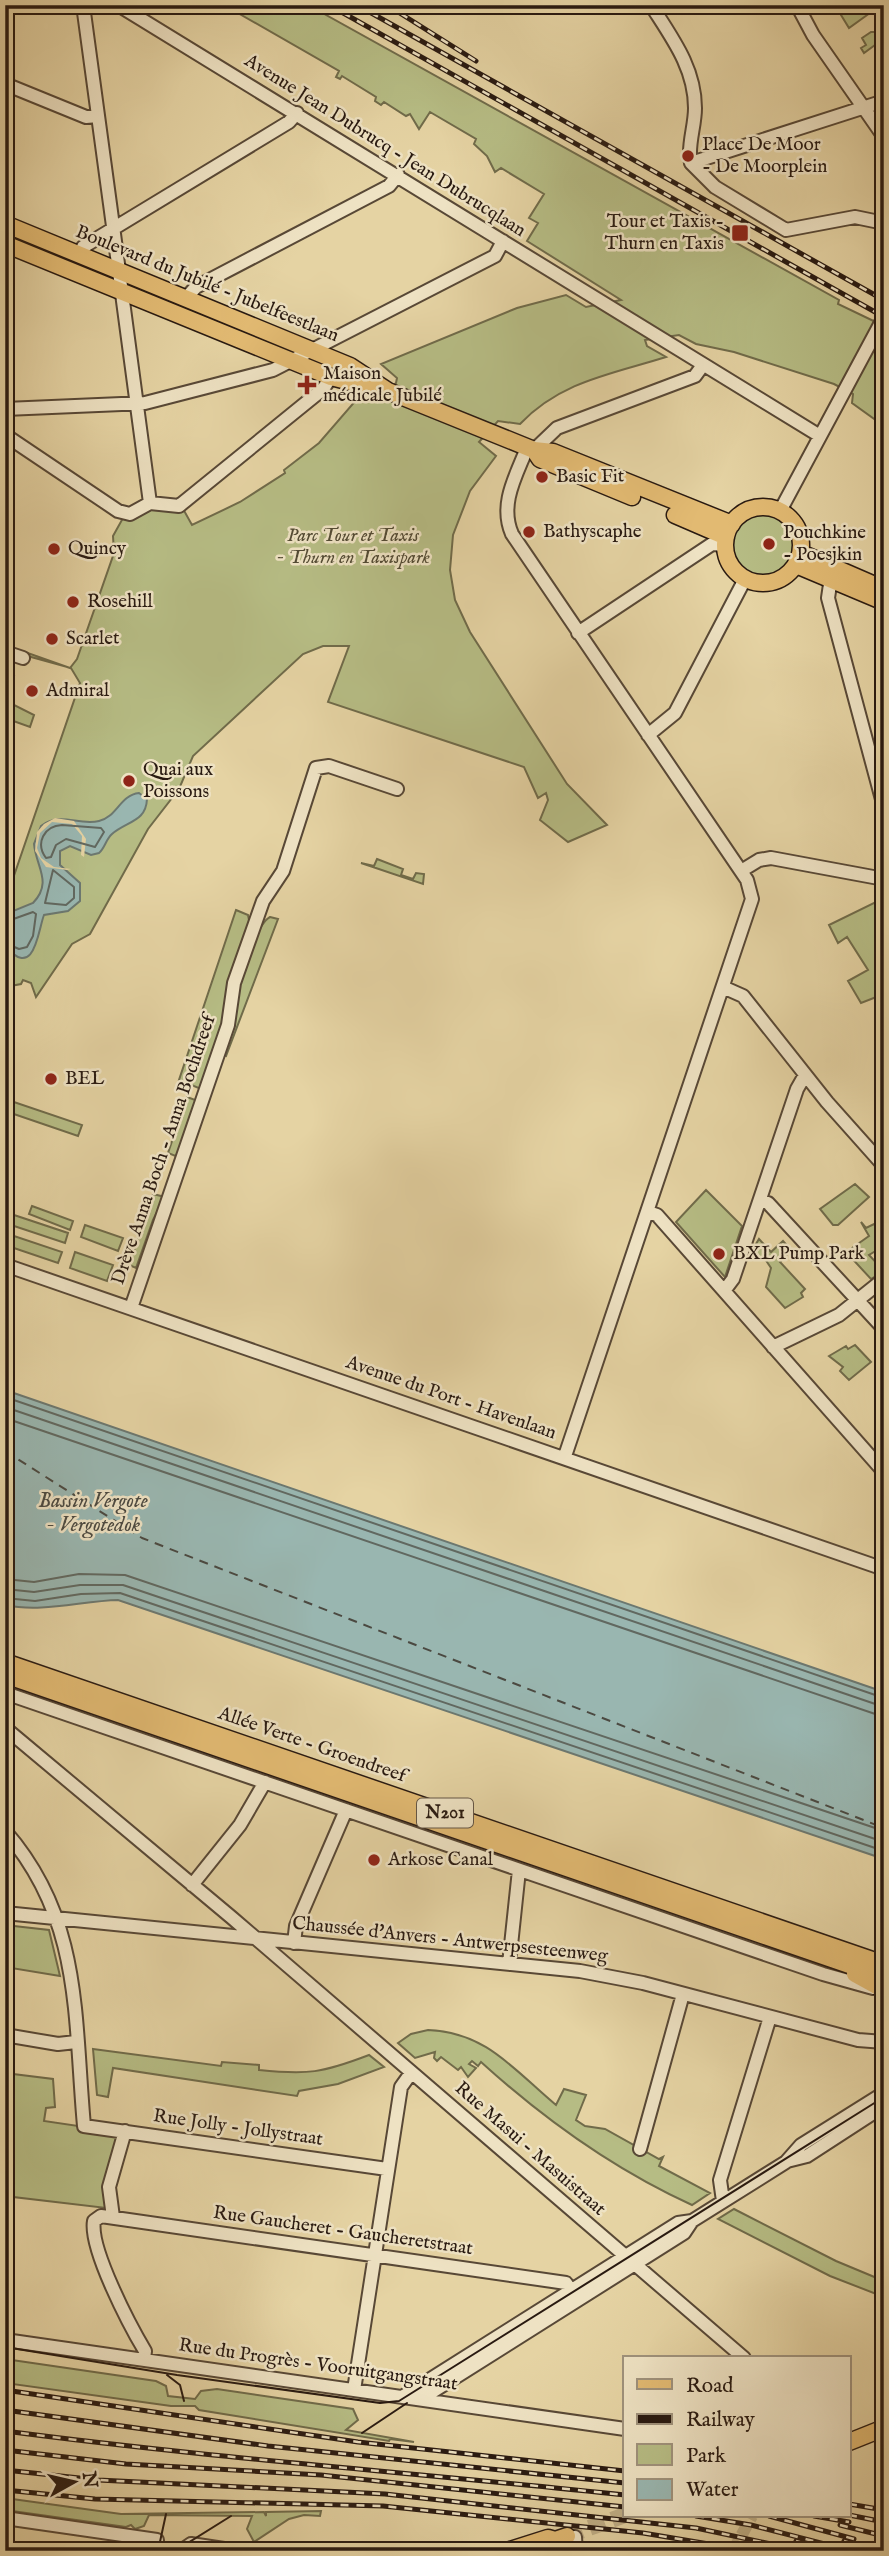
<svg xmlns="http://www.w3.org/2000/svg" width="889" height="2556" font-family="'IM FELL English',serif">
  <rect width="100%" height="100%" fill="#e5d3a3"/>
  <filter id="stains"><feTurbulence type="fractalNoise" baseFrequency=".00286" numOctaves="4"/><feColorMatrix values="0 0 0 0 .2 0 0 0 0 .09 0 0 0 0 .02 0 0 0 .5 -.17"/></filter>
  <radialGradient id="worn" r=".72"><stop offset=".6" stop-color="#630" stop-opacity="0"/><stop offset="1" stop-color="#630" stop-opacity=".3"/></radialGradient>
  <!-- green -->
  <path fill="#b6bc84" stroke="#706b4a" stroke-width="2" d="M224,5H308L839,300L838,304L884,326V426L852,403L853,394L834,384L734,352L696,344L679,335L645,340L647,346L666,357C612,374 561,381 520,424L498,421L479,442L496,456L470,491L453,535L450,570L455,600L470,632L567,784L607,825L568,842L540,820L548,800L546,793L538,798L524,767L328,702L349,646H323L303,654L193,756L179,789L148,829L90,934L72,944L36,997L31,983L23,980L21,984L5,987V902L80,683L71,668L24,655L25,652L70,668L77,659L114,553L113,536L123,518L155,508L182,507L192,525L240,502L285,473L284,470L319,443L357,399L377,402L396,383L397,378L381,364L517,308L566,295L586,307L621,300L527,241L538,223L529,218L544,194L501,168L495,172L487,156L474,144L476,139L430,112L419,129L410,114L406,116L384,102L381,105L375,101L376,97L342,76L340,79L336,77L339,71Z
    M881,5L849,28L841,15L845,12L842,5Z
    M871,32H876L880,37L884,36V67L875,45L864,53L861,48L866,45L862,38Z
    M731 545a32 32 0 1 1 64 0a32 32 0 1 1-64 0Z
    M5,673L14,676L8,702L34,715L30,727L5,718Z
    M377,859L403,869L401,875L413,879L416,873L424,874L423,884L361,863L374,866Z
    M884,898V994L861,1003L848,981L868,970L847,937L838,943L829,925Z
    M236,910L248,915L250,925L227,991L226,1018L201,1089L179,1080Z
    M270,917L278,919L226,1056L223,1055C228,1030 249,928 270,917Z
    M187,1097L198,1101L178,1157L168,1153Z
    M5,1099L82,1125L78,1136L5,1111Z
    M855,1184L869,1197L838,1225H833L820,1209Z
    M706,1190L742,1226L725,1277L676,1222Z
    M153,1194L165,1197L153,1220L136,1268L129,1265Z
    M32,1206L73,1221L70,1230L29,1214Z
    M5,1212L68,1233L65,1243L5,1223Z
    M861,1222L866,1228L874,1224L884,1240V1246L869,1255L884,1271L871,1279L847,1253L851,1254L852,1248L869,1236Z
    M85,1225L123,1238L118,1251L81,1237Z
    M5,1233L62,1252L58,1263L5,1245Z
    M759,1239L771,1252L783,1241L791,1250L780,1262L805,1289L801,1293L803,1297L785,1308L766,1287L771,1268L765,1259L750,1254Z
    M75,1252L113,1265L107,1281L70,1268Z
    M855,1345L871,1362L849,1380L840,1371L843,1367L829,1356L846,1346L848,1349Z
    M5,1925L49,1930L60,1976L5,1967Z
    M428,2030C486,2032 514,2070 556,2105L564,2089L586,2095L576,2120L585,2126L605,2129L659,2159L663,2157L659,2166L710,2193L692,2205C613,2169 545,2120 481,2062L478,2066L472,2061L469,2064L476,2068L468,2077L461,2067L458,2070L441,2057L437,2061L434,2058L435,2052L415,2058L398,2043L411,2034Z
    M93,2049L221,2066L222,2062L259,2065V2070C308,2075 322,2073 369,2055L384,2067L338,2084L299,2091L297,2096L113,2068L108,2097L97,2095Z
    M5,2073L53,2079L55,2107L46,2108L44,2121L119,2132L106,2208L5,2196Z
    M734,2209L836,2261L884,2281V2297L830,2276L718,2219Z
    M5,2359L156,2381L166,2386L168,2396L195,2399L201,2391L217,2389L353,2409L358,2420L346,2430L414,2442L390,2439L389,2441L199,2410L195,2406H171L5,2383Z
    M5,2498L121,2514L264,2512L266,2516V2512L321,2511L320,2516L304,2515L289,2519L254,2542L247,2529L252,2516L149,2515L144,2526L135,2529L131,2525L126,2527L5,2510Z"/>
  <!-- water -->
  <path fill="#99b6b0" stroke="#6c7870" stroke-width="2" d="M139,793L147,799C146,822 127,821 112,834C106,839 105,848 99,853L91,855L70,846L60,851V865L80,883V901L68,911L44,915C38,930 35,980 6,947L5,919L13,911L33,903C53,882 36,867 34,844L41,826C60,811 78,826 99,821C117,817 120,795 139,793Z
    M5,1390L884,1692V1859L118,1600C81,1601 42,1613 5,1605Z"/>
  <!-- pier -->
  <path fill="#e5d3a3" d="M55,818L74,821L86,839L84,857L81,855L82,836L72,824L52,822L40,833L37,848L41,858L54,867L71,869L67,870L46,867L35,851L37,832L44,824Z"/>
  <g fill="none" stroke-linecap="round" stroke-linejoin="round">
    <!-- shore -->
    <path stroke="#616860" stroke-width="2" d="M62,825L101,828L104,832L95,847L66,839L56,845L51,857L46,858C35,843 44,826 62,825Z
      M53,870L74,887V898L66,905L45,903Z
      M5,922L33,912L36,914L33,936L27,947L19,949L5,943
      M5,1397L884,1698
      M5,1407L884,1707
      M5,1418L884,1717
      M5,1579L34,1582L79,1574L125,1575L884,1831
      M5,1589L34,1592L80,1585H123L884,1842
      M5,1598L35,1601L81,1594L120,1593L884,1851"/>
    <!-- ferry -->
    <path stroke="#4b4941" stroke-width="2" stroke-dasharray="9 7" stroke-linecap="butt" d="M5,1451L142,1538L884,1828"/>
    <!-- minor-tunnel -->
    <path stroke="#bfae86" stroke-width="12" stroke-dasharray="12 6" stroke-linecap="butt" d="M733,2551L752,2516"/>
    <!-- major-tunnel -->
    <path stroke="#bfae86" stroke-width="16" stroke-dasharray="16 8" stroke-linecap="butt" d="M567,2536L625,2515"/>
    <!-- minor casing -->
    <g stroke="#584836" stroke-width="16">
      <path id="minor" d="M83,5C105,171 129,337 150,503
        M118,5L820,436
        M651,5C672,38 695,68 695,108C695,125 689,140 690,157L691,163L715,187L786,230L855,217L884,223
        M797,5L813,35L884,137
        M5,84L86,117L98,116
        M691,163L884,101
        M80,254L83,247L289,122L297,113
        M186,298L196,287L389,186L398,175
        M5,409L145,403L273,370L495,256L503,241
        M5,435L118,511L130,514L150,503
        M527,448C516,476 499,504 512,534L747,880L752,899L565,1456
        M534,450L557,428L695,376L703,365
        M150,503L179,506L323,389L331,377
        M780,511L884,317
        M832,571L828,598L884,807
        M578,633L712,544L725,545
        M5,652L23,658
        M648,735L675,713L745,579
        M741,871L759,860L771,858L884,879
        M725,988L743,996L827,1102L884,1166
        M760,1200L768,1203L884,1329
        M648,1212L657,1215L884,1472
        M5,1265L884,1569
        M724,1291L733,1279L797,1089L805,1075
        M131,1308L228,1025L234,983L263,901L283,871L316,768L329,766L397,789
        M773,1347L839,1315L884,1279
        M5,1693L823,1974L873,1988
        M5,1728L231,1917L744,2358
        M5,1831C82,1919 74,2016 84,2126L387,2169
        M192,1885L240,1825L265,1782
        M5,1913L580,1971L643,1983L858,2040L884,2042
        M294,1943L296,1926L346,1810
        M509,1964L519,1870
        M5,2035L58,2044L76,2042
        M640,2149L683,1994
        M787,2161L807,2156L884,2106
        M723,2201L720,2180L770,2017
        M113,2217L109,2187L125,2131
        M5,2340L625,2429
        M144,2359L145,2351C130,2326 89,2248 94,2221L101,2216L566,2283L577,2300
        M354,2390L401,2087L411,2073
        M402,2397L678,2223L692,2221
        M421,2399L684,2233L692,2221L786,2162L801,2145L884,2093
        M5,2518L157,2540L153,2551
        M575,2537L576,2551
        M557,2550L561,2551
        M181,2551L191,2544L238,2551"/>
    </g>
    <!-- major casing -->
    <g stroke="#291a11" stroke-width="19">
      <path id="major" d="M5,224L350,366L388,391L534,450L553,452L732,524
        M5,244L331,377L382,390
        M534,450L540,459L632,497
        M725 545a38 38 0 1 1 76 0a38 38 0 1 1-76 0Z
        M675,515L726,537
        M801,553L884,589
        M796,565L884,602
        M5,1662L884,1964
        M5,1675L884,1977
        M855,1974L884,1990
        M849,2442L884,2428
        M507,2551L548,2538L555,2540L567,2536"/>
    </g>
    <!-- minor -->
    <use href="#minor" stroke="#eee2c3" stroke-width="12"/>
    <!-- major -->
    <use href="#major" stroke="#e2ba72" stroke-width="16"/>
    <!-- tram -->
    <path stroke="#291a11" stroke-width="2" d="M5,2347L177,2375L380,2403L399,2401L884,2097
      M167,2375L180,2385L184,2401
      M362,2433L407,2403
      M158,2551L166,2514
      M175,2551L231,2516"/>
    <!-- rail casing -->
    <g stroke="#291a11" stroke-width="5">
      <path id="rail" d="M329,5L884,317
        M357,5L875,295
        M387,5L476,61
        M5,2390L358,2442L625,2471
        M5,2410L268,2446L625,2483
        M5,2431C211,2458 418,2473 625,2495
        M5,2450L126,2464L321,2475L625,2507
        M5,2470L98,2480L385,2494L696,2528L804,2551
        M5,2490L95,2499L383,2506L643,2533L751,2551
        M849,2504L884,2510
        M849,2515L884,2522
        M696,2516L751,2525L852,2551
        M769,2516L854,2539
        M814,2516L849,2522
        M840,2525L884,2536
        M796,2541L833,2551
        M844,2541L877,2551"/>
    </g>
    <!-- rail -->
    <use href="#rail" stroke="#eee2c3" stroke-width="2.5" stroke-dasharray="8" stroke-linecap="butt"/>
  </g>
  <!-- markers -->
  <g fill="#8f2418" stroke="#eee2c3" stroke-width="2.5">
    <circle cx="688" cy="156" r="7"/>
    <rect x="731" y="224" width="18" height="18" rx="3.5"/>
    <path d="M303.5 374.5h7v7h7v7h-7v7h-7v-7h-7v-7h7z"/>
    <circle cx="542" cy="477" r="7"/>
    <circle cx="529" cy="532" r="7"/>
    <circle cx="769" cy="544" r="7"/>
    <circle cx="54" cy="549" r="7"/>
    <circle cx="73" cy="602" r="7"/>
    <circle cx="52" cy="639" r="7"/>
    <circle cx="32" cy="691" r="7"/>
    <circle cx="129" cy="781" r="7"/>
    <circle cx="51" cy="1079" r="7"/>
    <circle cx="719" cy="1254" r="7"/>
    <circle cx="374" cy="1860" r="7"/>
  </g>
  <g text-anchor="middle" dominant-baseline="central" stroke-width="5" stroke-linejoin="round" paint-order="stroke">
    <!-- shield labels -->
    <rect fill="#eee2c3" stroke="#645646" stroke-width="2" x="417" y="1798.5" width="56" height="29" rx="5"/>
    <g font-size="18" font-weight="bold" fill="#291a11">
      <text x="445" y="1813">N201</text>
    </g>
    <!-- poi labels -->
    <g font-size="19" fill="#291a11" stroke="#eee2c3" text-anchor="start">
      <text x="702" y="145">Place De Moor<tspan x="702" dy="22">- De Moorplein</tspan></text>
      <text x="724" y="222" text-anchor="end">Tour et Taxis -<tspan x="724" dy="22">Thurn en Taxis</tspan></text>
      <text x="323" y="374">Maison<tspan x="323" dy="22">médicale Jubilé</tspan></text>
      <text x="556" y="477">Basic Fit</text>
      <text x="543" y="532">Bathyscaphe</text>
      <text x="783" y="533">Pouchkine<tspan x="783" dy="22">- Poesjkin</tspan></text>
      <text x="68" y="549">Quincy</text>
      <text x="87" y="602">Rosehill</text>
      <text x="66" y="639">Scarlet</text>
      <text x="46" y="691">Admiral</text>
      <text x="143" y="770">Quai aux<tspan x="143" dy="22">Poissons</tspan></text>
      <text x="65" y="1079">BEL</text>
      <text x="733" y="1254">BXL Pump Park</text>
      <text x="388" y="1860">Arkose Canal</text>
    </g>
    <!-- street labels -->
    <g font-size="19" fill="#291a11" stroke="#eee2c3">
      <text transform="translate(385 146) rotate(32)">Avenue Jean Dubrucq - Jean Dubrucqlaan</text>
      <text transform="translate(207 284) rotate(22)">Boulevard du Jubilé - Jubelfeestlaan</text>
      <text transform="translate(164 1150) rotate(-71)">Drève Anna Boch - Anna Bochdreef</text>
      <text transform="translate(451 1398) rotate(19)">Avenue du Port - Havenlaan</text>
      <text transform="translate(312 1745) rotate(19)">Allée Verte - Groendreef</text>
      <text transform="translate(450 1940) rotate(6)">Chaussée d'Anvers - Antwerpsesteenweg</text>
      <text transform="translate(238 2128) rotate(8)">Rue Jolly - Jollystraat</text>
      <text transform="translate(530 2149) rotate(41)">Rue Masui - Masuistraat</text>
      <text transform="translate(343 2231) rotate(8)">Rue Gaucheret - Gaucheretstraat</text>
      <text transform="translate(318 2365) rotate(8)">Rue du Progrès - Vooruitgangstraat</text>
    </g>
    <!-- park labels -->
    <g font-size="19" font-style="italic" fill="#534b34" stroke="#eee2c3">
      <text x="353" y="536">Parc Tour et Taxis<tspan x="353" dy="22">- Thurn en Taxispark</tspan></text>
    </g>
    <!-- water labels -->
    <g font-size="21" font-style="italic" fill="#4b4941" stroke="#eee2c3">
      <text x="93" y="1501">Bassin Vergote<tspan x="93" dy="24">- Vergotedok</tspan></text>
    </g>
  </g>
  <!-- margin -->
  <rect width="889" height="2556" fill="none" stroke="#e5d3a3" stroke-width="28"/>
  <rect x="7" y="7" width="875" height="2542" fill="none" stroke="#291a11" stroke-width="3.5"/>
  <rect x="14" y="14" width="861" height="2528" fill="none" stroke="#291a11" stroke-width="2"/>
  <!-- legend -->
  <rect x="623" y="2356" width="228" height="161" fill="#eee2c3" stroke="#9f927c" stroke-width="2"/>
  <rect x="637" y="2379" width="35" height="10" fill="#e2ba72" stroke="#9f927c" stroke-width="2"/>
  <text x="686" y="2392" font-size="21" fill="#291a11">Road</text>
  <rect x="637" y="2414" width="35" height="10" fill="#291a11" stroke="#9f927c" stroke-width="2"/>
  <text x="686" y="2426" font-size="21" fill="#291a11">Railway</text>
  <rect x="637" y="2444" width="35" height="21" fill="#b6bc84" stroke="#9f927c" stroke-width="2"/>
  <text x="686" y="2462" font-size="21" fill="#291a11">Park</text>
  <rect x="637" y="2479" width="35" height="21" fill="#99b6b0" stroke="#9f927c" stroke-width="2"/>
  <text x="686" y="2496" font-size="21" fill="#291a11">Water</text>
  <!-- north arrow -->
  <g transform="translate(74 2482) rotate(82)" stroke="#eee2c3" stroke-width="5" paint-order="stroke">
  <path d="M0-5L12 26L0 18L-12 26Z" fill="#291a11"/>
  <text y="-10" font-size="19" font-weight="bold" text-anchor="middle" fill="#291a11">N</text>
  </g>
  <rect width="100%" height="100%" filter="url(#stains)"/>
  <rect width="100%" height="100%" fill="url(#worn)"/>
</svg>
